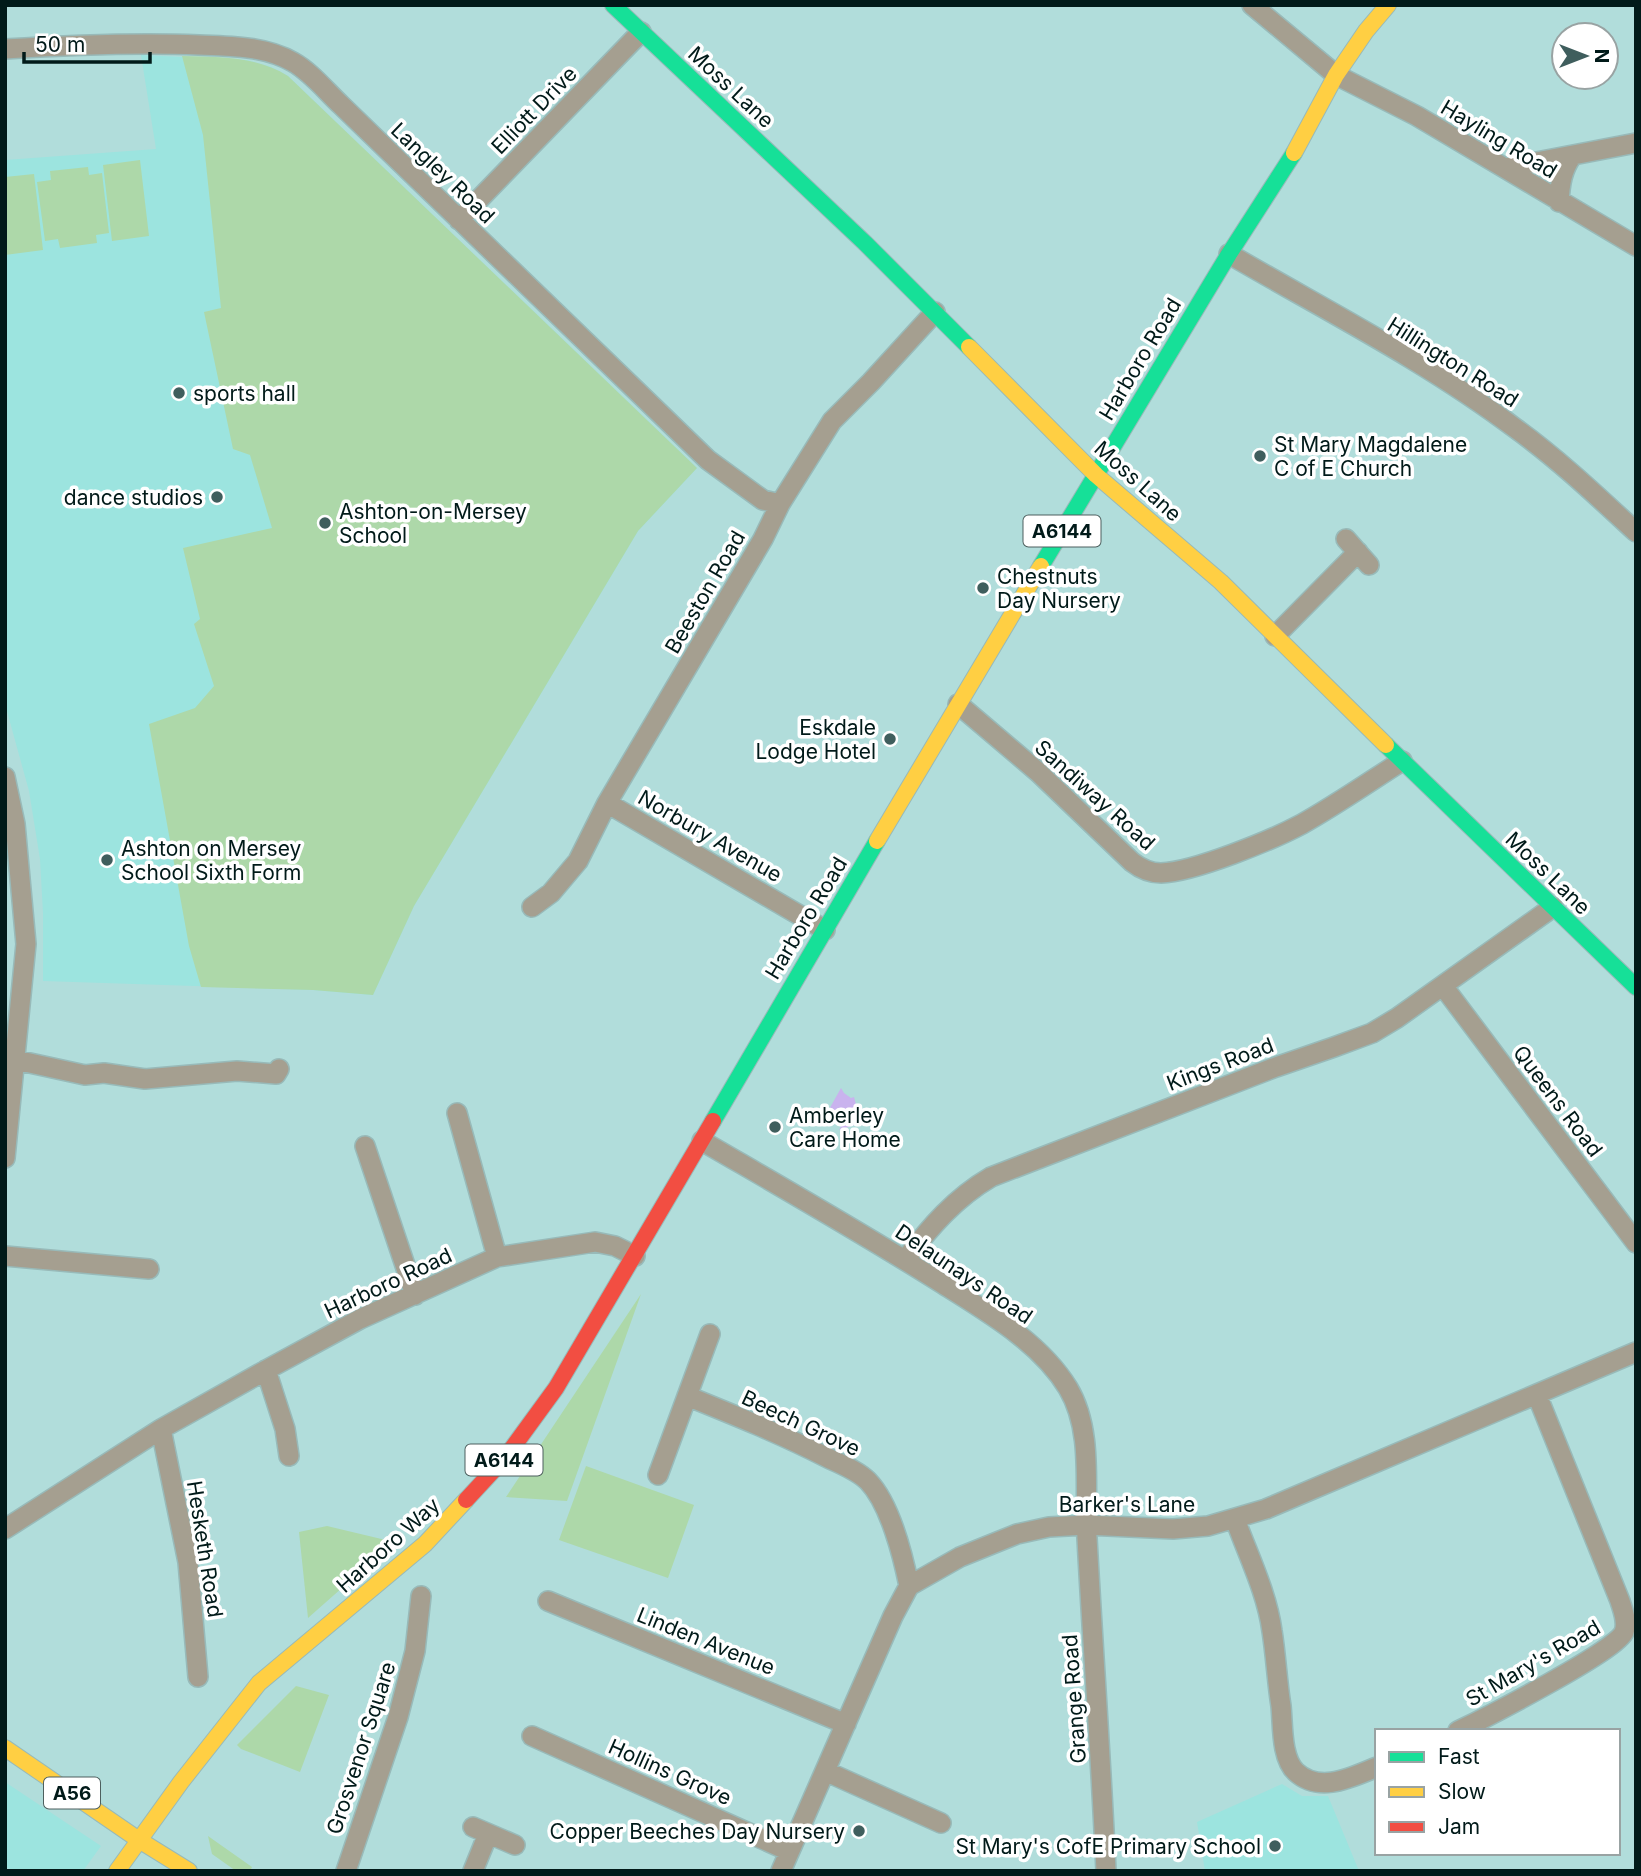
<svg xmlns="http://www.w3.org/2000/svg" width="1641" height="1876" font-family="Inter,sans-serif">
  <rect width="100%" height="100%" fill="#b1dddb"/>
  <!-- built -->
  <path fill="#9ce4df" d="M141,55L246,60L271,67L288,76L697,468L638,531L414,906L373,995L313,990L43,981V913L40,859L29,791L5,704V160L156,149Z
    M5,1782L101,1846L83,1871H12L5,1866Z
    M1282,1784L1302,1796H1328L1359,1871H1205L1197,1822Z"/>
  <!-- green -->
  <path fill="#add8a9" d="M182,56C219,57 256,56 288,76L697,468L638,531L414,906L373,995L313,990L201,987L189,946L149,724L195,708L214,686L194,624L200,619L183,548L272,528L250,455L233,449L204,312L221,308L203,135Z
    M140,160L149,236L112,241L103,165Z
    M88,167L89,175L102,173L109,233L96,235L97,243L60,248L58,239L45,241L37,182L51,180L50,171Z
    M34,174L43,250L5,255V177Z
    M641,1294L567,1501L506,1497Z
    M586,1466L694,1505L668,1578L559,1540Z
    M327,1526L394,1542L308,1618L299,1532Z
    M296,1686L329,1695L300,1772L241,1749L237,1745Z
    M208,1836L252,1867L250,1871H236L212,1854Z"/>
  <!-- water -->
  <path fill="#c9b3ee" d="M841,1088L844,1093L851,1098L854,1097L861,1123L839,1130L843,1123L841,1115L833,1112L827,1113Z"/>
  <g fill="none" stroke-linecap="round" stroke-linejoin="round">
    <!-- street casing -->
    <g stroke="#98bab9" stroke-width="22">
      <path id="street" d="M1252,5L1336,75L1417,116L1636,246
        M5,49C70,45 134,42 199,45C230,46 265,46 293,62C311,72 326,91 341,105L708,460L763,500L780,504
        M1505,168L1636,143
        M1559,202C1560,184 1562,170 1572,156
        M459,220L641,32
        M1229,254C1325,310 1426,361 1515,428C1558,459 1597,496 1636,532
        M1346,539L1369,565
        M1275,636L1358,552
        M958,704L1038,772L1132,862C1141,869 1150,873 1161,873C1194,872 1272,840 1302,824C1336,805 1369,782 1402,761
        M5,777L15,824L26,944L5,1158
        M607,803L825,930
        M532,907L551,893L578,861L607,803L763,539L780,504L832,421L871,382L935,312
        M1443,986L1636,1243
        M16,1060L85,1075L104,1073L145,1079L237,1071L276,1074L279,1069
        M457,1113L497,1257
        M702,1141C783,1188 864,1234 943,1284C987,1312 1040,1342 1068,1388C1094,1431 1084,1490 1087,1538C1093,1649 1101,1760 1106,1871
        M365,1146L415,1295
        M5,1256L149,1269
        M905,1260C930,1227 955,1198 991,1177L1276,1067L1334,1047L1372,1033L1397,1018L1553,907
        M266,1370L285,1429L289,1456
        M687,1396C734,1415 781,1434 826,1457C840,1464 857,1470 868,1481C890,1504 903,1556 909,1586
        M161,1429L188,1562L198,1677
        M658,1475L710,1334
        M1235,1519C1248,1555 1267,1593 1272,1631C1276,1656 1277,1681 1281,1706C1283,1725 1281,1758 1296,1772C1320,1794 1352,1777 1377,1767
        M5,1529L161,1429L266,1370L360,1319L497,1257L595,1242L615,1246L635,1256
        M548,1601L846,1724
        M1458,1731C1483,1719 1618,1650 1624,1632C1628,1622 1623,1611 1620,1601L1537,1395
        M532,1736L789,1851
        M825,1771L941,1823
        M473,1827L515,1845
        M346,1871L398,1717L415,1651L421,1596
        M473,1871L488,1834
        M781,1871L893,1616L909,1586L960,1557L1017,1534L1049,1527L1086,1525L1173,1529L1208,1526L1266,1509L1636,1352"/>
    </g>
    <!-- fast casing -->
    <g stroke="#98bab9" stroke-width="18">
      <path id="fast" d="M613,5L865,243L969,347
        M1041,566L1229,254L1294,153
        M1386,745L1636,987
        M713,1121L877,841"/>
    </g>
    <!-- slow casing -->
    <g stroke="#98bab9" stroke-width="18">
      <path id="slow" d="M1294,153L1336,75L1366,31L1388,5
        M969,347L1096,475L1221,582L1386,745
        M877,841L1041,566
        M5,1748L139,1840L189,1871
        M117,1871L181,1782L259,1683L425,1544L466,1500"/>
    </g>
    <!-- jam casing -->
    <g stroke="#98bab9" stroke-width="18">
      <path id="jam" d="M466,1500L505,1458L556,1388L713,1121"/>
    </g>
    <!-- street -->
    <use href="#street" stroke="#a59f90" stroke-width="19"/>
    <!-- fast -->
    <use href="#fast" stroke="#16e098" stroke-width="16"/>
    <!-- slow -->
    <use href="#slow" stroke="#ffcf43" stroke-width="16"/>
    <!-- jam -->
    <use href="#jam" stroke="#f24e42" stroke-width="16"/>
  </g>
  <!-- markers -->
  <g fill="#3f5e5d" stroke="#fff" stroke-width="2.5">
    <circle cx="179" cy="393" r="7"/>
    <circle cx="1260" cy="456" r="7"/>
    <circle cx="217" cy="497" r="7"/>
    <circle cx="325" cy="523" r="7"/>
    <circle cx="983" cy="588" r="7"/>
    <circle cx="890" cy="739" r="7"/>
    <circle cx="107" cy="860" r="7"/>
    <circle cx="775" cy="1127" r="7"/>
    <circle cx="859" cy="1831" r="7"/>
    <circle cx="1275" cy="1846" r="7"/>
  </g>
  <g text-anchor="middle" dominant-baseline="central" stroke-width="7" stroke-linejoin="round" paint-order="stroke">
    <!-- shield labels -->
    <g fill="#fff" stroke="#4d5f5e" stroke-width="2">
      <rect x="1023.5" y="515.5" width="77" height="31" rx="5"/>
      <rect x="465.5" y="1444.5" width="77" height="31" rx="5"/>
      <rect x="44" y="1777.5" width="56" height="31" rx="5"/>
    </g>
    <g font-size="19" font-weight="bold" fill="#011a19">
      <text x="1062" y="531">A6144</text>
      <text x="504" y="1460">A6144</text>
      <text x="72" y="1793">A56</text>
    </g>
    <!-- street labels -->
    <g font-size="21" fill="#011a19" stroke="#fff">
      <text transform="translate(731 87) rotate(43)">Moss Lane</text>
      <text transform="translate(534 110) rotate(-46)">Elliott Drive</text>
      <text transform="translate(1499 139) rotate(31)">Hayling Road</text>
      <text transform="translate(443 173) rotate(44)">Langley Road</text>
      <text transform="translate(1140 359) rotate(-59)">Harboro Road</text>
      <text transform="translate(1453 362) rotate(32)">Hillington Road</text>
      <text transform="translate(1138 481) rotate(42)">Moss Lane</text>
      <text transform="translate(705 592) rotate(-60)">Beeston Road</text>
      <text transform="translate(1095 795) rotate(42)">Sandiway Road</text>
      <text transform="translate(710 836) rotate(30)">Norbury Avenue</text>
      <text transform="translate(1548 873) rotate(44)">Moss Lane</text>
      <text transform="translate(806 918) rotate(-59)">Harboro Road</text>
      <text transform="translate(1220 1064) rotate(-21)">Kings Road</text>
      <text transform="translate(1558 1101) rotate(53)">Queens Road</text>
      <text transform="translate(964 1274) rotate(34)">Delaunays Road</text>
      <text transform="translate(388 1283) rotate(-25)">Harboro Road</text>
      <text transform="translate(801 1423) rotate(25)">Beech Grove</text>
      <text x="1127" y="1504">Barker's Lane</text>
      <text transform="translate(388 1545) rotate(-42)">Harboro Way</text>
      <text transform="translate(205 1549) rotate(81)">Hesketh Road</text>
      <text transform="translate(706 1641) rotate(22)">Linden Avenue</text>
      <text transform="translate(1533 1663) rotate(-30)">St Mary's Road</text>
      <text transform="translate(1074 1699) rotate(-94)">Grange Road</text>
      <text transform="translate(361 1748) rotate(-72)">Grosvenor Square</text>
      <text transform="translate(670 1772) rotate(24)">Hollins Grove</text>
    </g>
    <!-- poi labels -->
    <g font-size="21" fill="#011a19" stroke="#fff" text-anchor="start">
      <text x="193" y="393">sports hall</text>
      <text x="1274" y="444">St Mary Magdalene<tspan x="1274" dy="24">C of E Church</tspan></text>
      <text x="203" y="497" text-anchor="end">dance studios</text>
      <text x="339" y="511">Ashton-on-Mersey<tspan x="339" dy="24">School</tspan></text>
      <text x="997" y="576">Chestnuts<tspan x="997" dy="24">Day Nursery</tspan></text>
      <text x="876" y="727" text-anchor="end">Eskdale<tspan x="876" dy="24">Lodge Hotel</tspan></text>
      <text x="121" y="848">Ashton on Mersey<tspan x="121" dy="24">School Sixth Form</tspan></text>
      <text x="789" y="1115">Amberley<tspan x="789" dy="24">Care Home</tspan></text>
      <text x="845" y="1831" text-anchor="end">Copper Beeches Day Nursery</text>
      <text x="1261" y="1846" text-anchor="end">St Mary's CofE Primary School</text>
    </g>
  </g>
  <!-- border -->
  <rect width="1641" height="1876" fill="none" stroke="#011a19" stroke-width="14"/>
  <!-- legend -->
  <rect x="1375" y="1729" width="245" height="126" fill="#ffffff" stroke="#99a3a3" stroke-width="2"/>
  <rect x="1389" y="1752" width="35" height="10" fill="#16e098" stroke="#99a3a3" stroke-width="2"/>
  <text x="1438" y="1764" font-size="21" fill="#011a19">Fast</text>
  <rect x="1389" y="1787" width="35" height="10" fill="#ffcf43" stroke="#99a3a3" stroke-width="2"/>
  <text x="1438" y="1799" font-size="21" fill="#011a19">Slow</text>
  <rect x="1389" y="1822" width="35" height="10" fill="#f24e42" stroke="#99a3a3" stroke-width="2"/>
  <text x="1438" y="1834" font-size="21" fill="#011a19">Jam</text>
  <!-- north arrow -->
  <g transform="translate(1585 56) rotate(90)"><circle r="33" fill="#ffffff" stroke="#99a3a3" stroke-width="2"/>
  <path d="M0-5L12 26L0 18L-12 26Z" fill="#3f5e5d"/>
  <text y="-10" font-size="19" font-weight="bold" text-anchor="middle" fill="#011a19">N</text>
  </g>
  <!-- scale -->
  <path d="M24 52v10h126v-10" fill="none" stroke="#011a19" stroke-width="3.5"/>
  <text x="35" y="52" font-size="21" fill="#011a19" stroke="#ffffff" stroke-width="5" paint-order="stroke">50 m</text>
</svg>
